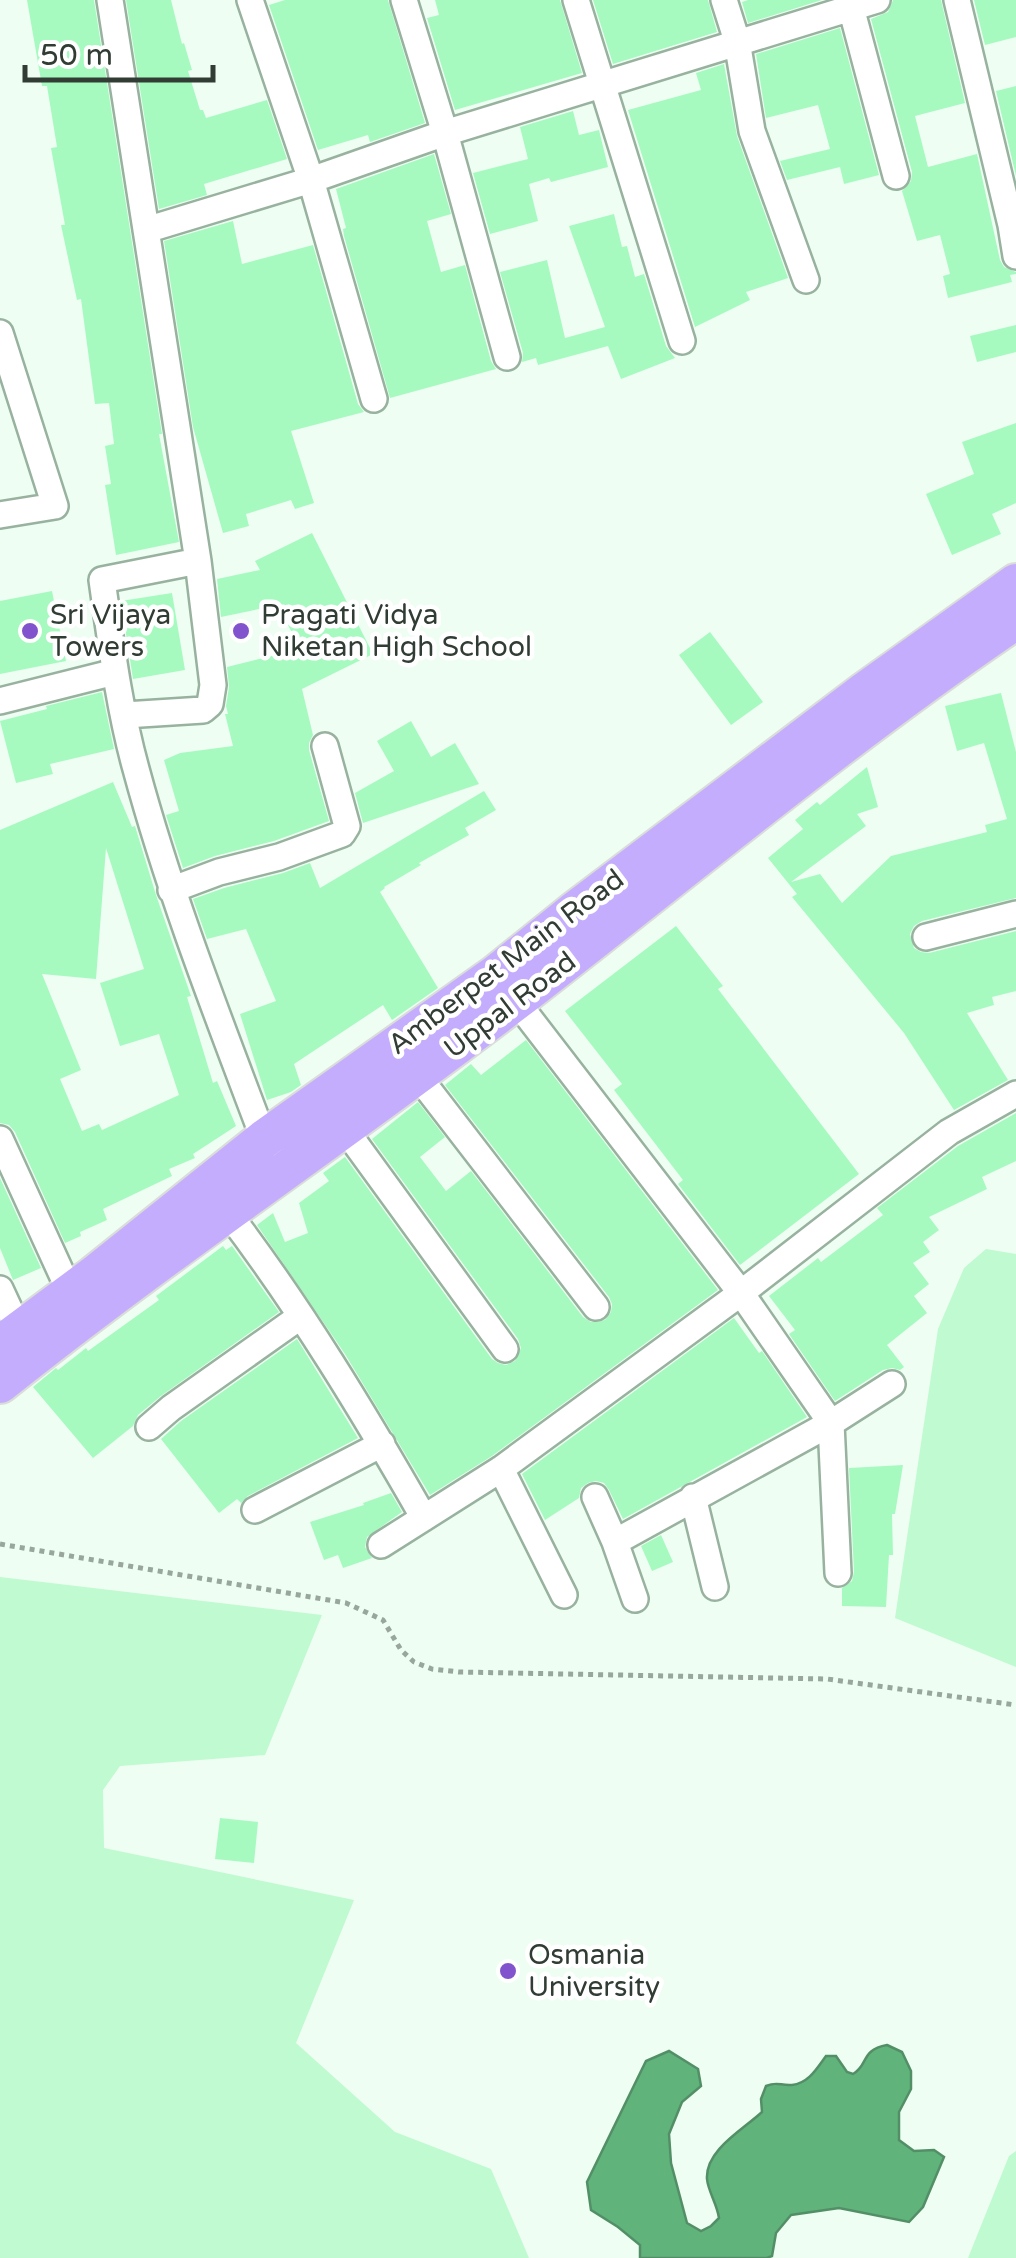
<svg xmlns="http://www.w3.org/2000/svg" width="1016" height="2258" font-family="'Varela Round',sans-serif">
  <rect width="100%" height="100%" fill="#eefef2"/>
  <!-- green -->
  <path fill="#bffad0" d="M986,1249L1016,1254V1667L895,1618L938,1329L964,1268Z
    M0,1577L322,1615L265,1755L120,1766L103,1790L104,1848L354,1900L296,2043L395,2132L491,2169L529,2258H0Z
    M1016,2151V2258H968L1009,2156Z"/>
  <!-- water -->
  <path fill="#61b37c" stroke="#538f66" stroke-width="2.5" d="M887,2045L902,2052L911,2071V2089L899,2112V2140L914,2151L934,2150L944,2157L923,2207L909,2222L839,2208L791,2215L776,2233L772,2256L767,2258H640V2245L618,2227L591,2210L587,2182L646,2061L669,2051L698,2069L701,2086L682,2102L669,2134L671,2163L687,2223L701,2231L711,2226L719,2218C717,2204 708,2191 707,2179C705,2150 744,2129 762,2112L761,2099L766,2086C778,2081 780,2086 792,2085C809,2083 817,2068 826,2056H836L847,2072L853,2074C869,2065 860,2050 887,2045Z"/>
  <!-- building -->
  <path fill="#a6fac0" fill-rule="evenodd" d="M27,0H94L162,434H159L179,542L116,555L105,485L111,484L105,446L114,444L109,403L95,404L81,299L77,300L61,225H65L51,148L57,147L47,86H42Z
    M126,0H171L182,44L184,43L192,70L188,71L200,110H203L206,118L267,100L287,159L204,184L207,195L159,209Z
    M285,0H388L425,123L370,142L368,135L318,150L269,5Z
    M435,0H560L582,73L455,110L427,18L439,15Z
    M593,0H708L717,32L613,64Z
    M748,0H822L748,23L742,2Z
    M893,0H941L965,103L915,116L928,167L977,154L1000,260L1004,267L1016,272V274L1010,275L1012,282L948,298L943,276L950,274L940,235L917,241L902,191L911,181L912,172L871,19L888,12Z
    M974,0H1016V37L985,45Z
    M840,28L879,175L844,184L840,167L787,180L780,161L830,149L818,105L766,118L756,54Z
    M724,64L737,136L788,278L746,292L750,300L695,327L628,110L701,90L696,73Z
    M1016,86V176L996,91Z
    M573,111L579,135L599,130L608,167L551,182L549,178L529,184L538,221L490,234L473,173L528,159L520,127Z
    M434,154L451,214L427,221L441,272L465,265L491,361L496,369L390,398L344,236L343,229L346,228L336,189Z
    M614,214L622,247L627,246L635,277L644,274L666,346L675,358L621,379L608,346L538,365L536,358L522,362L523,353L500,272L547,260L565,338L605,327L569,226Z
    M233,221L242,264L313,245L358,404L364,412L291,431L314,503L295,509L291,500L246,514L249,526L223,533L193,427L164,241Z
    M1016,325V352L977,362L970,336Z
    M1016,423V503L992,514L1001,534L952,555L926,494L974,474L962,442Z
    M312,533L373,654L302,689L313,735L309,743V750L329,821L274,841L215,856L183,868L166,815L179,811L164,760L180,753L233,746L225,714H228L226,706L229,687L227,667L300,649L278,605L221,617L217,579L260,570L255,561Z
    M52,591L66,661L0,674V601Z
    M172,593L185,670L133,679L121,601Z
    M710,632L763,702L731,725L679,655Z
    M102,692L114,749L50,764L53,774L16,783L0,721L47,709L46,706Z
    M1001,693L1016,752V898L922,921L914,926L910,934L914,948L921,952L929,953L1016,931V991L992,997L994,1005L967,1013L1008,1080L954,1110L904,1033L792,897L797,894L768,858L803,829L795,820L817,802L820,805L867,767L878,807L857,814L866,826L791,882L820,874L842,903L891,856L987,832L985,825L1007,819L984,743L957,751L945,706Z
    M411,721L431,757L455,743L479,784L363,823L355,793L394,771L377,741Z
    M113,782L132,827L135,826L156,895L191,996L187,997L213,1083L217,1081L236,1126L193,1154L195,1158L169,1169L172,1176L103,1209L107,1220L80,1232L81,1236L65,1243L15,1132L9,1125L0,1123V830ZM106,848L144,969L100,983L120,1046L159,1034L179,1095L102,1130L99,1124L82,1131L60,1079L81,1070L42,974L96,979Z
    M484,791L496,810L465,828L469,835L419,863L421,865L384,887L385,888L380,892L438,988L392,1020L383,1005L294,1064L301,1085L291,1092L267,1100L240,1014L276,1001L246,929L207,939L193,899L224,888L283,873L310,863L320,888Z
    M676,926L723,986L718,989L859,1174L740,1265L678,1184L683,1180L614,1090L622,1084L565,1011Z
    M526,1040L718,1290L492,1456L430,1495L345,1354L257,1225L273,1213L285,1242L308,1233L299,1203L329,1181L323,1173L345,1157L492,1359L498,1363L506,1365L515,1361L521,1348L518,1339L372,1139L418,1102L445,1137L420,1157L446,1191L471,1171L583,1317L591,1322L605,1320L611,1312L612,1304L609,1297L445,1085L471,1064L481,1075Z
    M1016,1113V1161L982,1177L987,1189L929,1217L939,1230L923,1242L930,1252L913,1263L929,1284L914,1296L927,1313L887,1345L904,1367L900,1370L892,1368L883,1370L835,1401L789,1334L795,1330L769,1296L818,1258L821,1262L883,1215L877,1208L958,1146Z
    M0,1178L41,1268L13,1280L0,1248Z
    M223,1246L226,1250L232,1246L279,1312L161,1396L138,1415L133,1426L93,1458L33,1387L56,1368L58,1370L86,1348L88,1351L159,1300L156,1296Z
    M734,1318L759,1353L762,1351L807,1417L623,1519L609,1490L604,1483L596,1481L588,1483L581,1488L579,1498L545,1520L522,1474Z
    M297,1339L358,1438L248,1496L241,1503L237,1499L219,1513L161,1439L181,1421Z
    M903,1465L895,1514H892L893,1555H889L886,1607L842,1606V1588L852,1581L854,1572L849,1468Z
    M391,1493L402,1512L367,1537L365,1547L372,1558L343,1568L338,1555L324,1560L310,1522L364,1505L363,1503Z
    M661,1535L673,1562L652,1571L641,1546Z
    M220,1818L258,1822L254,1863L215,1859Z"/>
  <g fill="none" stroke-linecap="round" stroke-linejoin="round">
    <!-- minor casing -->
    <g stroke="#98b29f" stroke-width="30">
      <path id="minor" d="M110,0L198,561L213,685L210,704L203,710L125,715
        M250,0L311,180L374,399
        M404,0L445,133L507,357
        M576,0L682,341
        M724,0L737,41L752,131L806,280
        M849,0L896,176
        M957,0L1011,225L1016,256
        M146,230L311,180L445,133L877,0
        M0,333L55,506L0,515
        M198,561L102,580C111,643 119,708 136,769C170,895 218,1017 264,1139L270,1151
        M0,701L115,672
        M171,890L219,872L279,857L342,834L347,826L325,746
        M926,937L1016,914
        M516,1001L741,1293L831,1423L838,1573
        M417,1075L596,1307
        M344,1128L505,1349
        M0,1139L70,1292
        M228,1213C301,1309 364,1413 424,1518
        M0,1289L19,1330
        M149,1427L171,1408L301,1316
        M501,1469L564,1595
        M595,1497L615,1542L635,1599
        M693,1497L715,1587
        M255,1510L382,1444
        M615,1542L831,1423L892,1384
        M381,1545L501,1469L741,1293L949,1132L1016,1094"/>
    </g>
    <!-- highway casing -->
    <g stroke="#dadcda" stroke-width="42">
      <path id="highway" d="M0,1345L94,1275L264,1139L496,974L573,912L865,691L1016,583
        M0,1384C168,1250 346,1131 516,1001C682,873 842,738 1016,620"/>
    </g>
    <!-- path -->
    <path stroke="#98a69b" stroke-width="5" stroke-dasharray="5 5" stroke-linecap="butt" d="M0,1544L346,1603L383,1620L401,1650L414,1662L432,1669L459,1672L827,1679L1016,1705"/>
    <!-- minor -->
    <use href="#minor" stroke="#fff" stroke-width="25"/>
    <!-- highway -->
    <use href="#highway" stroke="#c5adfe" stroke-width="38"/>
  </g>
  <!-- markers -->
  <g fill="#8154cd" stroke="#fff" stroke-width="4">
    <circle cx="30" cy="631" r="10"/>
    <circle cx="241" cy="631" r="10"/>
    <circle cx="508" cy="1971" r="10"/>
  </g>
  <g text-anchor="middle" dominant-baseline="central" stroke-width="9" stroke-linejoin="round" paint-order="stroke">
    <!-- poi labels -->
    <g font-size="28" fill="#313c34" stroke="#fff" text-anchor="start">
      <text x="50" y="615">Sri Vijaya<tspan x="50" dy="32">Towers</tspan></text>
      <text x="261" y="615">Pragati Vidya<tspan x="261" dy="32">Niketan High School</tspan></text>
      <text x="528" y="1955">Osmania<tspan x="528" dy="32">University</tspan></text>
    </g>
    <!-- street labels -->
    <g font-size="28" fill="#313c34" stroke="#fff">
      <text transform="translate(506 962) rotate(-37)">Amberpet Main Road</text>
      <text transform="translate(510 1005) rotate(-37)">Uppal Road</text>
    </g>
  </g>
  <!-- scale -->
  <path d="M25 65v15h188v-15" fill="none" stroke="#313c34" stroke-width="5"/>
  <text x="40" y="65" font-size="30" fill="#313c34" stroke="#ffffff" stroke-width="8" paint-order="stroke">50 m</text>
</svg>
